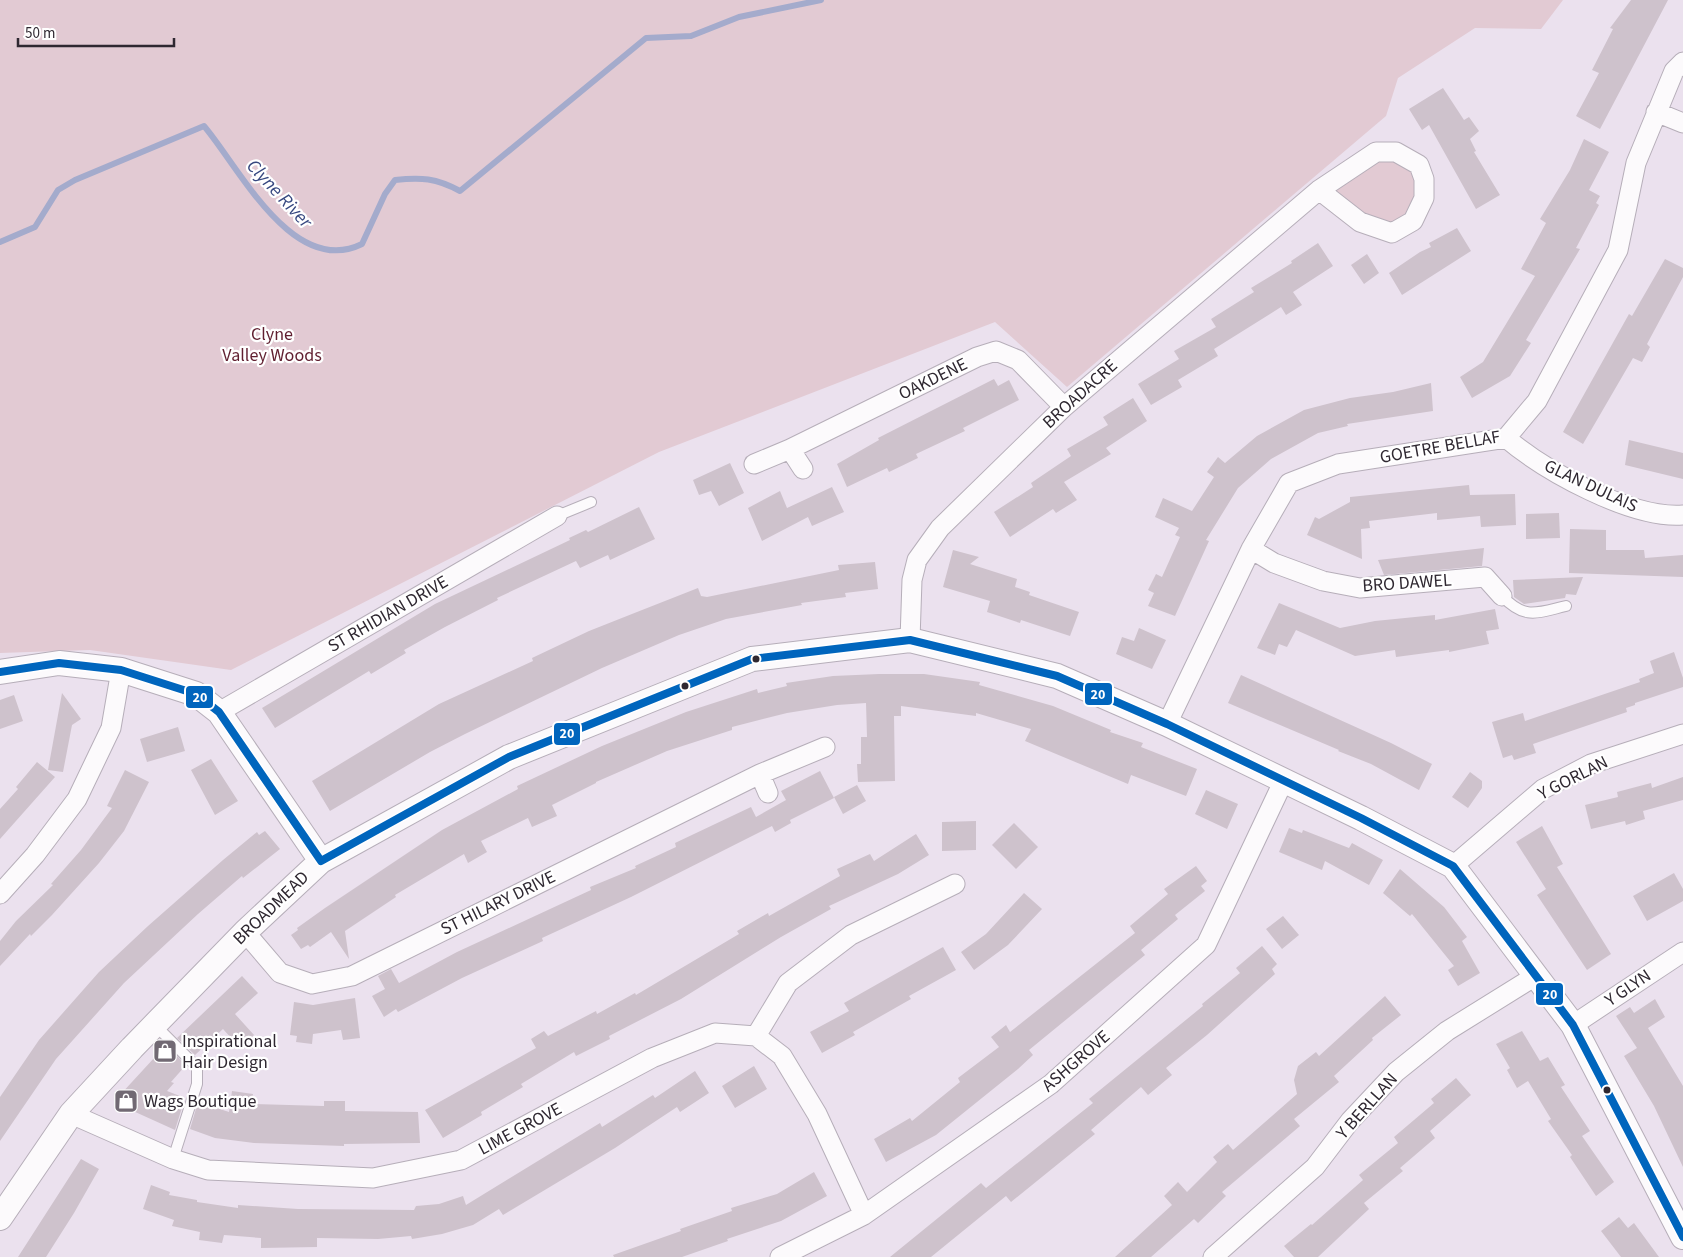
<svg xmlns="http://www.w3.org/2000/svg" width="1683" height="1257" font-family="'Source Sans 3',sans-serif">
  <rect width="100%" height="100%" fill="#ebe1ee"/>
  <!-- green -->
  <path fill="#e2cad3" d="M0,0H1563L1541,29L1475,28L1398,78L1386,116L1067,387L995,322L659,452L231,670L90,650L0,653Z
    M1376,152L1419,165L1424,198L1392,233L1319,190Z"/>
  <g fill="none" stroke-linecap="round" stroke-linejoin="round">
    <!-- stream -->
    <path stroke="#a4abcc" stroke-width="6" d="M0,242L35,227L58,190L75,180L204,126C239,167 293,278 362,244L385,194L395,180C421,177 436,178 460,191L646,38L691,36L739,17L821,0"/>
  </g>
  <!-- building -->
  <path fill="#cec2cc" d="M1631,0H1668L1600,129L1576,116L1599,73L1592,70L1613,29L1610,28Z
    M1443,88L1464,120L1469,117L1479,131L1470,139L1476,151L1474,152L1500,195L1476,209L1429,125L1422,130L1409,109Z
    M1584,139L1609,152L1589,190L1600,196L1596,203L1599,205L1576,248L1580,249L1526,340L1531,343L1510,376L1472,398L1460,377L1483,362L1535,276L1521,269L1546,223L1540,219L1570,170Z
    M1457,228L1471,251L1402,295L1389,273L1420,252L1431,247L1429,243Z
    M1318,243L1333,266L1293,292L1302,305L1286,315L1281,307L1214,349L1218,356L1178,380L1182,387L1151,405L1138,384L1179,359L1174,351L1216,327L1211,319L1254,292L1251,288L1292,263L1291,261Z
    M1367,254L1379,273L1364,284L1351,265Z
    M1665,259L1683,268V277L1647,344L1650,347L1642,362L1633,358L1583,444L1563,432L1629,314L1632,316Z
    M994,379L998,386L1009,380L1019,400L963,428L965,431L916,454L918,458L889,472L887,468L847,487L837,464L879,440L878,438Z
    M1431,383L1433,411L1347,424L1348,426L1318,433L1271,459L1238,488L1206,540L1209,541L1175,616L1148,606L1154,593L1148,590L1156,574L1162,577L1180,537L1175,535L1179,528L1155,517L1163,498L1192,511L1214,477L1207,472L1218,457L1225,463L1257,436L1304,410L1350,398L1393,392Z
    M1133,398L1147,421L1106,448L1111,454L1064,482L1077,500L1056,513L1053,509L1010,537L994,512L1033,487L1031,483L1071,456L1067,449L1108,425L1103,417Z
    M1629,440L1683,453V479L1625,465Z
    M730,463L744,493L719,506L711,491L699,495L693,480Z
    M1469,485L1470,495L1515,494L1516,525L1481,527L1480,516L1437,520V513L1369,521L1370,528L1361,529L1362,559L1307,535L1315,517L1319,519L1350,502V497Z
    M832,487L844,512L812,526L808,517L762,541L748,508L780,491L787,508Z
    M639,507L655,539L610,560L608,555L580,568L576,561L497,598L498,600L445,627L404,650L406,653L371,674L369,671L275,728L262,708L435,604L570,540L569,538L586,530L588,532Z
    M1559,513L1560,538L1526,539V514Z
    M1570,529L1606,530V550H1644L1645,558L1683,555V577L1569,573Z
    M1484,548L1482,566L1384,575L1378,560Z
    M953,550L979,557L970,564L1017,579L1015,587L1030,592L1029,595L1079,612L1070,636L1021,620L1020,623L987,612L990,601L943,587Z
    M875,562L878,589L845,593L846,597L801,603L802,605L726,619L679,635L602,668L465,734L430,752L330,811L312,781L439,704L533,661L532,658L589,631L637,612L698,588L701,596L707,597L839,570L838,565Z
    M1583,577L1576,595L1566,594L1565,598L1524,604L1514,597L1513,580Z
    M1279,603L1340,628L1375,621L1435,615V620L1495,609L1499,629L1486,631L1489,644L1449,652V650L1396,657L1395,650L1355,656L1296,630L1287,647L1279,644L1275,655L1257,648Z
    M1139,628L1166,640L1152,669L1116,654L1122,637L1134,641Z
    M1674,652L1683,678V687L1635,703V705L1626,708L1627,712L1533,744L1536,753L1514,760L1512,755L1503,758L1492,722L1523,713L1525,721L1640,682L1639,679L1654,673L1650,661Z
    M879,674H924L980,682L979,685L1053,706L1111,730L1110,732L1143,743L1141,747L1197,769L1186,796L1131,775L1128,784L1025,741L1031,729L976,713V716L901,706V716H894L895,781L858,782L857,764H861V737H867L866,703L837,705L787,713L732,727V730L667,751L596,782V783L552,805L557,816L532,827L528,818L481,841L487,852L468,863L464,854L395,895L396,897L345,931L349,959L331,932L310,947L308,945L301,949L291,935L298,930L297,928L325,908L442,830L518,789L517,786L602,746L686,712L757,689L758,693L787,686L786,683L833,676Z
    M1241,675L1391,743L1432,764L1419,790L1371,764L1338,751L1339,750L1228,703Z
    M62,693L81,719L72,725L63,772L48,770Z
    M14,695L23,721L0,729V700Z
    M178,727L185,751L147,762L140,739Z
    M211,759L238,801L215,815L191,770Z
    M37,762L55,777L0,839V809L18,789L16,787Z
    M125,770L149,782L124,831L99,863L52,915L31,936L30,934L0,966V941L16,921L53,885L51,884L81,850L112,808L107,806Z
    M820,771L834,798L790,820L791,823L775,832L772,826L631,897L542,938L543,941L462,978L398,1012L396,1009L384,1017L372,996L385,989L378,976L391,969L399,983L457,952L591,890L590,887L636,868L635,866L676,847L675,843L751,807L756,817L786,800L781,791Z
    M1470,772L1482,781V788L1468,808L1452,797Z
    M1683,777V800L1643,811L1645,819L1626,825L1625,821L1591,829L1585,805L1618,797L1617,792L1651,783L1652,788Z
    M857,785L866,801L843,814L834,797Z
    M1206,790L1238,804L1227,829L1195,814Z
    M976,821V850L942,851V822Z
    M1014,823L1038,847L1016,869L992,845Z
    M1542,826L1563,864L1557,867L1611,954L1587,970L1537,895L1546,889L1516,842Z
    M1289,828L1302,833L1303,830L1349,848L1352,843L1383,860L1369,885L1325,861L1322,870L1279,852Z
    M265,831L280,849L243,878L242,876L198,914L124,983L56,1059L0,1141V1097L39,1040L99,972L148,926L223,860L257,832L259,835Z
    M916,834L929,855L898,874L829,906L831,909L781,937L681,999L609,1036L610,1039L576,1056L574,1052L521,1084L523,1087L481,1112L482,1115L443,1138L425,1110L536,1048L531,1039L544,1031L548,1036L596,1011L597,1014L635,993L636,995L739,934L737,931L768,913L769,916L840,876L837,869L870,854L874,861Z
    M1196,866L1207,881L1201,886L1205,891L1175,915L1178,919L1141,950L1145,955L1029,1050L1033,1055L1018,1069L936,1135L886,1162L874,1139L910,1118L912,1121L960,1082L958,1078L999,1047L991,1037L1006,1025L1010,1032L1135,933L1130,926L1168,894L1164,889Z
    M1400,869L1444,907L1467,937L1462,941L1480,973L1458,986L1448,970L1454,966L1412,914L1410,916L1383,893Z
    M1674,873L1683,889V901L1647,921L1633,896Z
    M1024,893L1042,909L1008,945L974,970L961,952L986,934Z
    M1283,916L1299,935L1282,949L1266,929Z
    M1262,946L1277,964L1272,969L1275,974L1207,1035L1166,1068L1172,1075L1148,1095L1141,1087L1091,1130L1095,1134L1011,1202L1006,1196L931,1257H890L981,1183L986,1188L1093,1103L1089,1099L1203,1006L1202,1004L1240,973L1236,968Z
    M943,947L956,970L909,996L911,999L853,1032L855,1035L822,1053L810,1032L849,1011L844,1003Z
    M242,976L258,993L235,1014L254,1035L240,1048L223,1029L195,1055L177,1038Z
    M1385,996L1401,1015L1372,1038L1373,1040L1334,1076L1339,1082L1294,1119L1300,1126L1222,1192L1226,1196L1198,1223L1194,1219L1151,1257H1115L1172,1205L1164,1196L1178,1182L1187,1192L1217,1162L1213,1157L1228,1144L1233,1150L1297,1094L1294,1080L1298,1066L1316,1052L1319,1056Z
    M355,998L360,1038L343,1040L341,1030L313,1034L312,1044L296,1042L297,1036L290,1035L294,1002L313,1005Z
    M1655,999L1665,1017L1648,1028L1683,1086V1167L1654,1106L1624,1056L1637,1048L1616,1016L1630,1007L1634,1013Z
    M1522,1031L1540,1061L1548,1057L1565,1085L1561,1087L1590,1131L1582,1136L1614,1182L1596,1196L1570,1157L1572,1155L1548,1121L1551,1119L1528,1081L1517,1088L1507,1070L1510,1068L1496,1044Z
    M166,1045L186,1065L171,1082L174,1083L167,1091L185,1098L175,1130L122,1106L120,1095Z
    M754,1066L767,1089L735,1108L722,1086Z
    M695,1071L709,1093L680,1112L677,1107L615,1148L503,1215L499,1209L473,1225L442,1234L412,1239L411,1236L378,1239L317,1238V1247L261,1248V1238L224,1235L222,1243L199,1240L200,1232L172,1226L174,1220L143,1209L151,1185L170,1192L169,1195L197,1200V1202L238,1208V1205L298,1209L414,1210L416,1206L439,1204L463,1196L466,1205L600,1123L602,1127L653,1095L655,1098Z
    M1456,1078L1471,1095L1430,1131L1435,1138L1400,1168L1403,1171L1364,1203L1369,1209L1318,1257H1294L1284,1246L1311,1224L1312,1225L1363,1180L1359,1175L1398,1143L1394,1137L1434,1103L1431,1099Z
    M232,1091L253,1094L252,1104L324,1106V1101H345V1111L418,1112L420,1143L344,1144V1146L254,1143L215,1138L190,1129L198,1102L229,1112Z
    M81,1159L99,1169L74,1213L46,1257H18Z
    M814,1172L827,1196L781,1221L727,1239L728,1241L682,1257H614L613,1255L681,1231L680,1229L732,1211L731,1208L777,1194Z
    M1619,1217L1628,1228L1634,1223L1659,1257H1621L1601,1231Z"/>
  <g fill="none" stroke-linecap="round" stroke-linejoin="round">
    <!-- service casing -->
    <g stroke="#b6aeb9" stroke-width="12">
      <path id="service" d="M557,516L591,502
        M1502,596C1525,620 1536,613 1566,606
        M155,1025L197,1067V1084L173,1159"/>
    </g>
    <!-- minor casing -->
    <g stroke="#b6aeb9" stroke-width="21">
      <path id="minor" d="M1656,112L1683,123
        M1506,438C1545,471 1631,519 1683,515
        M790,449L803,469
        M754,464L790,449L977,357L996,351L1018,360L1064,407
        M1251,549L1274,563L1323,581L1360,588L1485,577L1502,596
        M910,640L912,580L917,560L940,528L1064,407L1319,190L1376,152H1396L1419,165L1424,179V198L1413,221L1392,233L1360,222L1319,190
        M219,712L557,516
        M1167,724L1251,549L1289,483L1338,464L1506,438L1537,401L1618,250L1636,163L1674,71L1683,62
        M760,774L768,793
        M1453,866L1543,789L1591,764L1683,734
        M0,894L35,855L77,799L111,728L121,670
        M245,932L280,973L312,984L352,976L760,774L825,747
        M1573,1025L1683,952
        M756,1036L788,983L851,935L955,884
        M71,1114L173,1159L208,1170L373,1178L461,1160L652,1058L715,1033L756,1036L782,1056L817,1114L864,1215
        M780,1257L864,1215L1051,1084L1206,945L1284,780
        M1213,1257L1315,1167L1350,1121L1396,1072L1447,1031L1537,975"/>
    </g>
    <!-- tertiary casing -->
    <g stroke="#b6aeb9" stroke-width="26">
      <path id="tertiary" d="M0,672L59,663L121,670L196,694L219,712L321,861
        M0,1218L71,1114L132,1048L245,932L321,861L509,757L752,659L910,640L1057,676L1167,724L1361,818L1453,866L1573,1025L1683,1237"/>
    </g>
    <!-- service -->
    <use href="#service" stroke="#fcfafc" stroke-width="10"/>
    <!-- minor -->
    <use href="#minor" stroke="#fcfafc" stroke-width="19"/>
    <!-- tertiary -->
    <use href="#tertiary" stroke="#fcfafc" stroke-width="24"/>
    <!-- bus-1 casing -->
    <g stroke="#fff" stroke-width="11">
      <path id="bus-1" d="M0,672L59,663L121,670L196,694L219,712L321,861
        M321,861L509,757L752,659L910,640L1057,676L1167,724L1361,818L1453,866L1573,1025L1683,1237"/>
    </g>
    <!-- bus-1 -->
    <use href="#bus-1" stroke="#0065bd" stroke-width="8"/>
  </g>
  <!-- icons -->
  <defs>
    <g id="shop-square" transform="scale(1.25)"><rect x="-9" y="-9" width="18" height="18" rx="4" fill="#716973" stroke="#fff"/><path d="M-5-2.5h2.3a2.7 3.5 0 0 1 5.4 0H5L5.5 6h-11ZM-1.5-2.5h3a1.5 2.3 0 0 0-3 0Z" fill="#fff"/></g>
  </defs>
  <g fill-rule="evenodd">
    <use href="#shop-square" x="165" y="1051"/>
    <use href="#shop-square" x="126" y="1101"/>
  </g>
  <!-- markers -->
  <g fill="#2f2831" stroke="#fff" stroke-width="2">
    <circle cx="756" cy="659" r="4.5"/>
    <circle cx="685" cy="686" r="4.5"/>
    <circle cx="1607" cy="1090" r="4.5"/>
  </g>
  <g text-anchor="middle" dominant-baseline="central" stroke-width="4.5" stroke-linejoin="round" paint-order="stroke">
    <!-- park labels -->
    <g font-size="18" fill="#601f30" stroke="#fff">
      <text x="272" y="334">Clyne<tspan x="272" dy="21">Valley Woods</tspan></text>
    </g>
    <!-- street labels -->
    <g font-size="18" fill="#2f2831" stroke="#fff">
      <text transform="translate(933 379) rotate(-26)">OAKDENE</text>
      <text transform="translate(1080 394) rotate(-42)">BROADACRE</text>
      <text transform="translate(1440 447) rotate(-10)">GOETRE BELLAF</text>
      <text transform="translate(1591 486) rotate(25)">GLAN DULAIS</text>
      <text transform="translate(1407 583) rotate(-4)">BRO DAWEL</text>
      <text transform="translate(388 614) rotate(-30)">ST RHIDIAN DRIVE</text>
      <text transform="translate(1573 778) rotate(-27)">Y GORLAN</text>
      <text transform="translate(498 903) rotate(-26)">ST HILARY DRIVE</text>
      <text transform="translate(271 908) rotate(-44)">BROADMEAD</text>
      <text transform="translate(1628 988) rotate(-34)">Y GLYN</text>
      <text transform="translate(1076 1061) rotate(-41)">ASHGROVE</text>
      <text transform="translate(1367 1106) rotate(-48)">Y BERLLAN</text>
      <text transform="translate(520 1129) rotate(-28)">LIME GROVE</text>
    </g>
    <!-- poi labels -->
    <g font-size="18" fill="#2f2831" stroke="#fff" text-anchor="start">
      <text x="182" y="1041">Inspirational<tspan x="182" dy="21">Hair Design</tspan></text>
      <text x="144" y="1101">Wags Boutique</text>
    </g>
    <!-- water labels -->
    <g font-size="19" font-style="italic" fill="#374880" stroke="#fff">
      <text transform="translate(279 194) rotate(47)">Clyne River</text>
    </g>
  </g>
  <g stroke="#fff" stroke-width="2">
    <rect x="1084" y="682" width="29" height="24" rx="5" fill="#0065bd"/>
    <rect x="185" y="685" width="29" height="24" rx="5" fill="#0065bd"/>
    <rect x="553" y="722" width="28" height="24" rx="5" fill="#0065bd"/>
    <rect x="1535" y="982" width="29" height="24" rx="5" fill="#0065bd"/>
  </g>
  <g font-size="14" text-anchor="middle" font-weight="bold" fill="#fff">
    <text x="1098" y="699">20</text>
    <text x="200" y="702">20</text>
    <text x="567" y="738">20</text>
    <text x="1550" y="999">20</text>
  </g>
  <!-- scale -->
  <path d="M18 38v8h156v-8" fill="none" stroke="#2f2831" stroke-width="2.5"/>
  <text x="25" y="38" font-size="15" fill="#2f2831" stroke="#ffffff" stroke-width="4" paint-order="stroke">50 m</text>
</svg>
